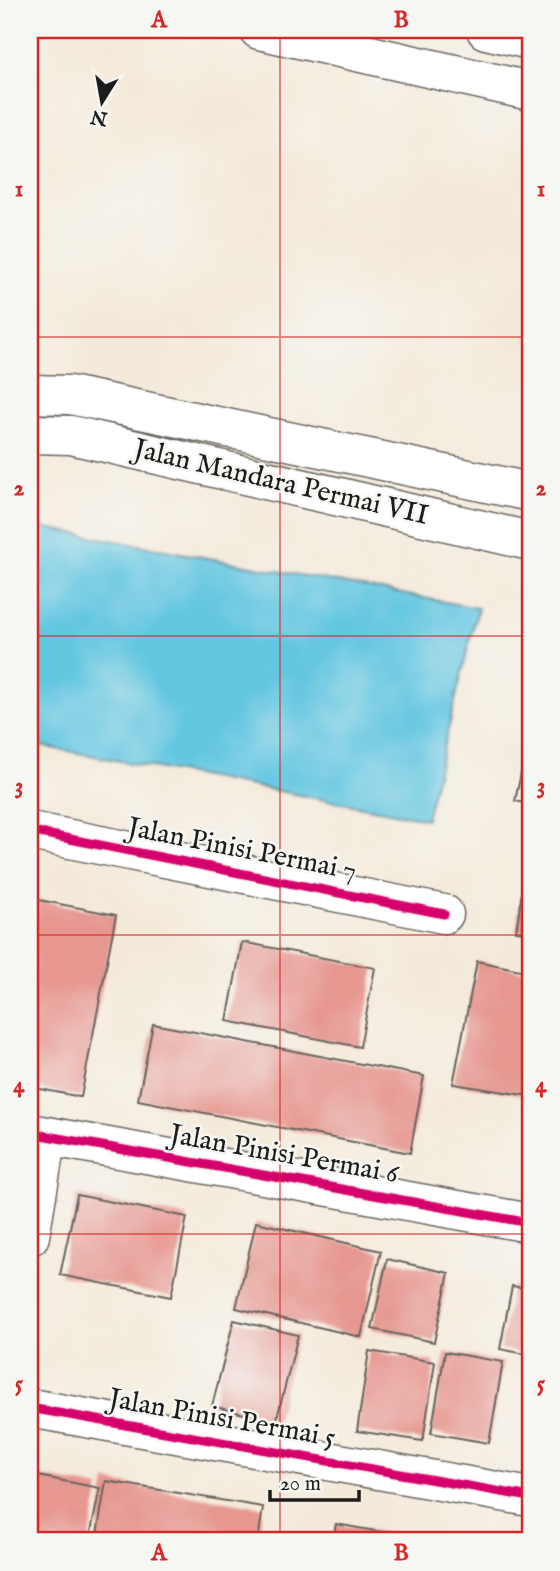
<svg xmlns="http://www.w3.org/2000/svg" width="560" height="1571" font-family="'IM FELL English',serif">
  <rect width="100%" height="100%" fill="#f6f6f2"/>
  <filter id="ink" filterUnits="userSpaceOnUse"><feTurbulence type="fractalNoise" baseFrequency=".0143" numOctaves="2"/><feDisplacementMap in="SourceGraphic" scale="14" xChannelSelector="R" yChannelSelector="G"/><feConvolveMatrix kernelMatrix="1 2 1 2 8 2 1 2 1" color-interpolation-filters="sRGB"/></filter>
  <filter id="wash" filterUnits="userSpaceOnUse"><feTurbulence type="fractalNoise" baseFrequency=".00686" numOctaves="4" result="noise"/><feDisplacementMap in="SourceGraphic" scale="28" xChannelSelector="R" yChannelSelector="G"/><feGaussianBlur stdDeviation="1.57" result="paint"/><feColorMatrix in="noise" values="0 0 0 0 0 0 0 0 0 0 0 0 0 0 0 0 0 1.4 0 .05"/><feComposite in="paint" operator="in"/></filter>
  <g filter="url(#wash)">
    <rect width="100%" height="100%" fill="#f4eada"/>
    <!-- water -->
    <path fill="#63c6e1" stroke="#40717e" stroke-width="2" d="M30,525L478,608L426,819L30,744Z"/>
    <g id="blocks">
      <!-- building -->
      <path fill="#e69790" d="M529,736L530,737V804L515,801Z
        M522,892L530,893V933L516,931Z
        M39,900L116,915L81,1097L30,1087V948Z
        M242,942L375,968L360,1047L227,1021Z
        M477,961L530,972V1096L453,1084Z
        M153,1024L424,1076L410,1153L138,1100Z
        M77,1195L187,1217L171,1297L60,1275Z
        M256,1222L381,1251L361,1337L236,1308Z
        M387,1259L449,1273L434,1342L372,1329Z
        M512,1286L530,1289V1355L500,1349Z
        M234,1320L298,1335L276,1422L212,1406Z
        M369,1351L435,1362L423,1441L357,1431Z
        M445,1352L503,1362L489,1443L431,1433Z
        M38,1476L100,1488L89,1541H30V1521Z
        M106,1481L263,1507L258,1541H96Z
        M336,1524L426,1540V1541H333Z"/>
    </g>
  </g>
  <g filter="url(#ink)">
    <use href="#blocks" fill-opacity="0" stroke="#68645e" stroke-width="2"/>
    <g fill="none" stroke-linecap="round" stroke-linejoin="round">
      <!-- minor casing -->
      <g stroke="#68645e" stroke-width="41">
        <path id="minor" d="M30,831L444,914
          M30,1133L530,1223
          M30,1236L47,1136
          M30,1408L530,1497"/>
      </g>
      <!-- major casing -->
      <g stroke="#68645e" stroke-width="41">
        <path id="major" d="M30,394L70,395L530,492
          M30,434L71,435L530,541"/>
      </g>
      <!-- highway casing -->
      <g stroke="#68645e" stroke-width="41">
        <path id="highway" d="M259,30L530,91
          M486,30L530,40"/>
      </g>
      <!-- minor -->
      <use href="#minor" stroke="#fff" stroke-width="38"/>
      <!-- major -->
      <use href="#major" stroke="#fff" stroke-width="38"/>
      <!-- highway -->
      <use href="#highway" stroke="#fff" stroke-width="38"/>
      <!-- cycleway casing -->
      <g stroke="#f6f6f2" stroke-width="13">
        <path id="cycleway" d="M30,831L444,914
          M30,1133L530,1223
          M30,1408L530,1497"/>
      </g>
      <!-- cycleway -->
      <use href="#cycleway" stroke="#d6006c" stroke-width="9"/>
    </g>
  </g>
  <!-- grid -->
  <path fill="none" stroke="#d62828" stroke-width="2" stroke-opacity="0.55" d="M280,30V1541M30,337H530M30,636H530M30,935H530M30,1234H530"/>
  <g text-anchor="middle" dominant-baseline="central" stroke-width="5" stroke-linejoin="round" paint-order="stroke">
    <!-- street labels -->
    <g font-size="28" fill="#1c1c1c" stroke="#f6f6f2">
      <text transform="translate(281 483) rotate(13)">Jalan Mandara Permai VII</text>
      <text transform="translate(242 850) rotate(11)">Jalan Pinisi Permai 7</text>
      <text transform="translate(284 1155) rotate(10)">Jalan Pinisi Permai 6</text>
      <text transform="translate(222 1419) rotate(10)">Jalan Pinisi Permai 5</text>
    </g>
  </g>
  <!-- margin -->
  <rect width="560" height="1571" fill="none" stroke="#f6f6f2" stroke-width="77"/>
  <!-- north arrow -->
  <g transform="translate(102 102) rotate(191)" stroke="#f6f6f2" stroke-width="5" paint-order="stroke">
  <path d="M0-5L12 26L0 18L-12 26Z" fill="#1c1c1c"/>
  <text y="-10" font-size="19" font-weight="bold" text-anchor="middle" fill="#1c1c1c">N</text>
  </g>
  <!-- scale -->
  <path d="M270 1490v10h89v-10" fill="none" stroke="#1c1c1c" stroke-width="3.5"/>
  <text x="280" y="1490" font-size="21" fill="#1c1c1c" stroke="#f6f6f2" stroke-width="5" paint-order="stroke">20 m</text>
  <rect x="38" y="38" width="484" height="1494" fill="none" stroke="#d62828" stroke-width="2.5"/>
  <g font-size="23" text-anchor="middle" font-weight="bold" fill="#d62828">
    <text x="159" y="27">A</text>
    <text x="401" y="27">B</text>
    <text x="19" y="196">1</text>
    <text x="541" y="196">1</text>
    <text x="19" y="495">2</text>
    <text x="541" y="495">2</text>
    <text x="19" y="793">3</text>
    <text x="541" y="793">3</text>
    <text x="19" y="1092">4</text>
    <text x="541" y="1092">4</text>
    <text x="19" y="1391">5</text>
    <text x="541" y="1391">5</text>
    <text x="159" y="1560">A</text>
    <text x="401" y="1560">B</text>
  </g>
</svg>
